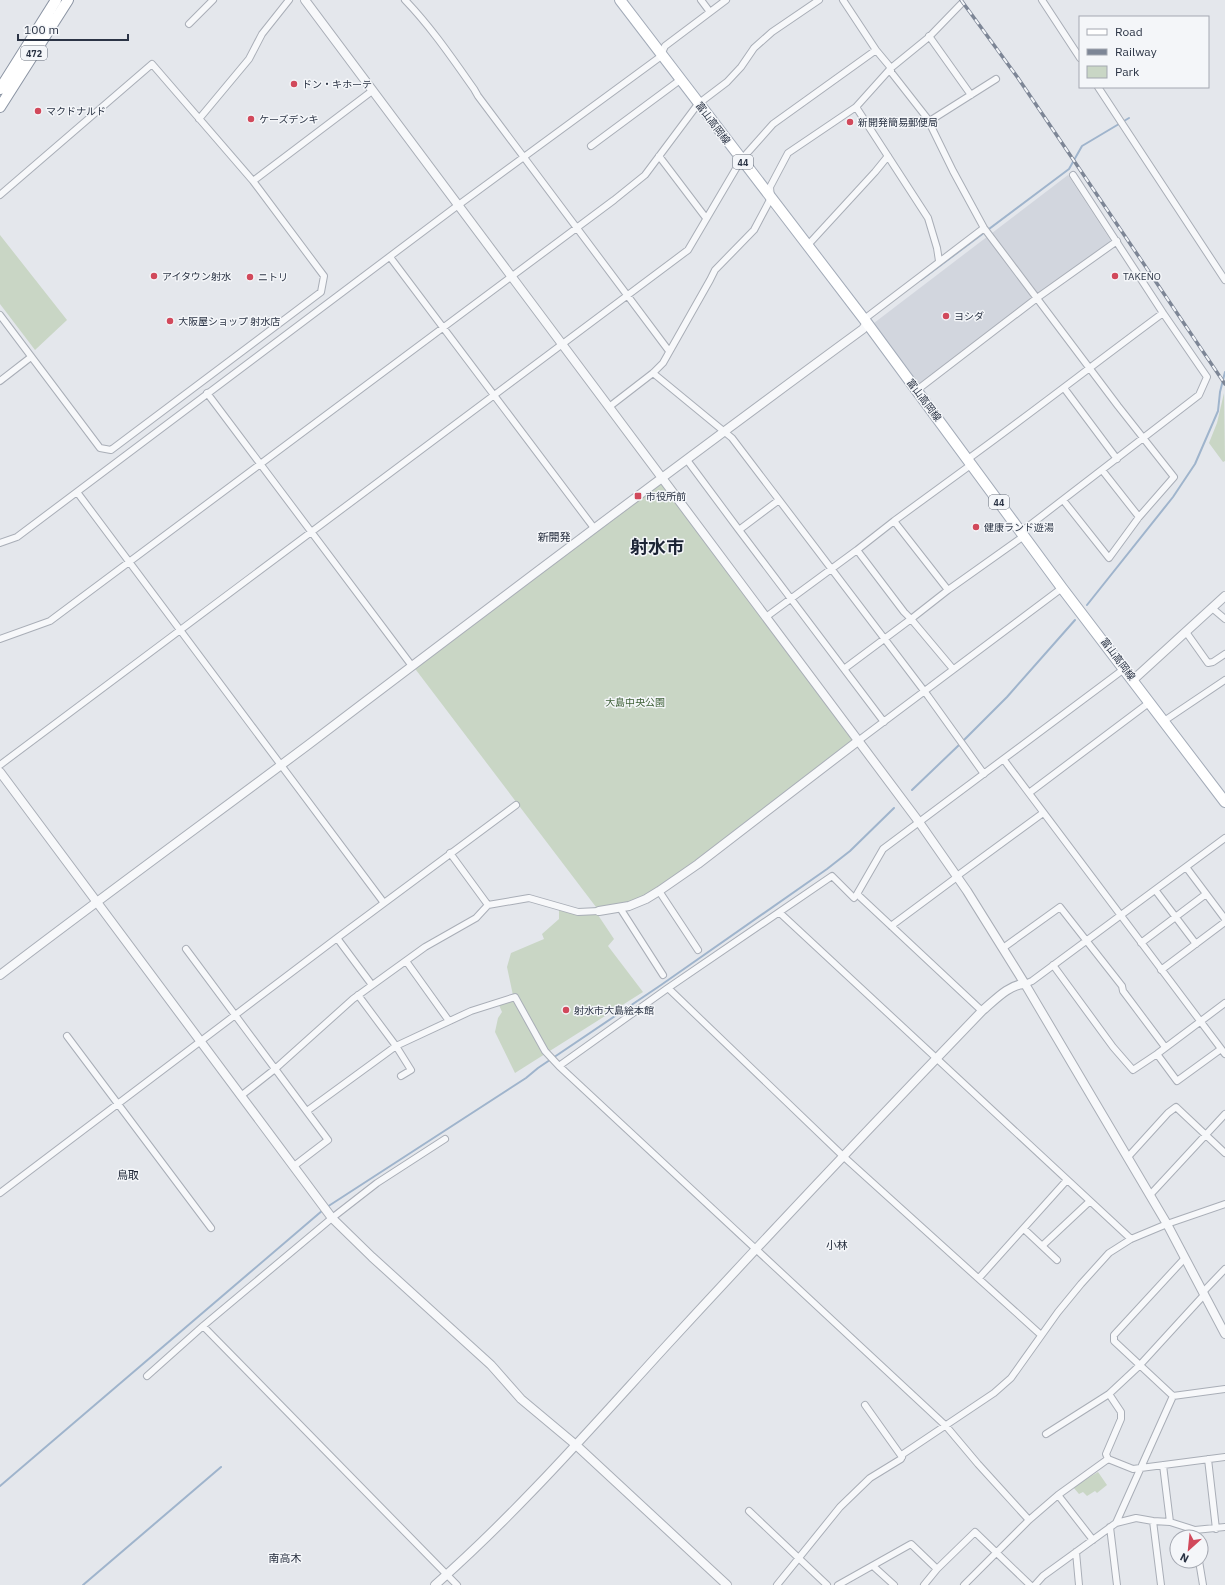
<svg xmlns="http://www.w3.org/2000/svg" width="1225" height="1585" font-family="'IBM Plex Sans','Noto Sans JP',sans-serif">
  <rect width="100%" height="100%" fill="#e4e7ec"/>
  <!-- built -->
  <path fill="#d2d6de" d="M1068,175L1111,241L920,385L874,323Z"/>
  <!-- green -->
  <path fill="#c9d6c5" d="M0,235L67,320L35,350L0,304Z
    M1224,393L1225,461L1223,462L1209,443L1217,423Z
    M662,479L857,741L646,898L599,911L413,666Z
    M559,910L579,915H598L614,939L608,946L643,992L515,1073L495,1032L498,1018L502,1012L499,1005L514,1000L507,967L511,953L544,939L542,934L559,919Z
    M1098,1472L1107,1485L1097,1493L1095,1491L1087,1496L1083,1492L1079,1494L1073,1487Z"/>
  <g fill="none" stroke-linecap="round" stroke-linejoin="round">
    <!-- stream -->
    <path stroke="#9fb4cc" stroke-width="2" d="M921,280L1069,169L1082,146L1129,118
      M1087,605L1173,497L1195,464L1218,411L1220,392L1225,372
      M964,740L1007,697L1075,620
      M912,790L959,745
      M327,1207L526,1078L538,1068L661,985L827,869L850,851L894,808
      M0,1486L323,1210
      M83,1585L221,1467"/>
    <!-- minor casing -->
    <g stroke="#a9aeb7" stroke-width="8">
      <path id="minor" d="M405,0C431,27 452,58 474,89L478,96L669,351
        M701,0L710,12
        M843,0L876,50L891,68V72L927,118L953,171L984,228L1118,406L1174,477L1139,517L1102,470
        M1042,0L1080,58
        M189,24L213,0
        M929,36L971,95
        M1098,87L1225,280
        M856,107L928,218L937,248L939,261
        M199,119L249,59L262,34L289,0
        M928,122L996,79
        M591,146L680,80
        M659,156L706,218
        M253,181L372,91
        M0,195L152,64L253,181L324,276L321,292L111,450L100,448L0,315
        M807,246L875,172L888,156
        M390,257L594,528
        M867,323V317L984,228
        M653,373L732,438L928,696L984,774
        M0,381L31,357
        M1064,388L1117,459
        M917,390L1037,298L1117,241
        M207,393L412,666
        M609,407L653,373L663,363L710,280L715,270L754,230L771,198L770,187L788,153L856,107L891,68L929,37L961,4
        M968,459C1034,411 1098,361 1163,313
        M687,460L739,530
        M77,492L384,903
        M779,500L739,530L884,722
        M1063,500L1109,558L1139,517
        M894,521L948,590L911,619L953,669
        M1021,532L1199,395L1207,377L1163,313L1073,175
        M0,543L17,537L453,209L660,57L665,46L726,0
        M948,590L1024,536
        M1212,608L1225,619
        M766,617L857,550L894,521L972,464
        M1186,632L1208,663L1213,662L1225,654
        M0,639L50,621L614,200L645,175L698,104L727,82L741,67L754,48L772,32L819,0
        M844,669L911,619L904,612L857,550
        M1164,721L1225,680
        M858,741L1062,588
        M1004,760L1225,1054
        M0,765L688,250L741,160L773,124L876,50
        M1029,793L1150,702
        M450,853L488,905
        M1186,867L1225,919
        M957,876L1043,813
        M659,891L698,950
        M1156,891L1196,944
        M854,898L832,876L668,988L844,1157L1041,1335
        M620,908L663,975
        M780,913L1131,1239
        M891,926L957,877
        M337,938L372,985
        M1141,943L1206,894
        M1003,948L1060,907L1122,986L1123,991L1165,1047
        M186,949L328,1140L294,1166
        M406,961L449,1021
        M1053,965L1113,1047L1133,1070L1157,1054L1225,1003
        M1161,970L1225,922
        M1025,984L1032,981L1225,838
        M358,995L396,1046L411,1070L401,1076
        M982,1011L857,894L883,849L1124,669
        M67,1036L211,1228
        M1157,1054L1177,1081L1221,1049
        M559,1066L668,988
        M242,1095L275,1069L353,999L425,947L476,918L488,905L529,898L578,912L599,911
        M307,1111L396,1046L471,1011L515,997L545,1051L559,1066L946,1426L978,1464L1029,1520
        M1128,1157L1168,1113L1176,1107L1225,1153
        M0,1193L337,938L516,805
        M1150,1195L1225,1114
        M1024,1229L1057,1260
        M1042,1246L1090,1201
        M1185,1258L1114,1335V1341L1173,1396L1225,1389
        M979,1278L1067,1180
        M1203,1292L1225,1269
        M203,1326L457,1585
        M147,1376L203,1326L332,1218L377,1183L445,1139
        M1173,1396L1116,1523L1136,1518L1153,1521L1170,1522L1195,1530L1225,1527
        M865,1405L902,1457
        M1046,1434L1109,1394L1139,1366L1204,1295
        M1108,1459L1106,1454L1121,1419V1412L1109,1394
        M1208,1459L1216,1529
        M1163,1465L1170,1522
        M1058,1495L1093,1540
        M749,1511L827,1585
        M1153,1521L1161,1585
        M1110,1527L1117,1585
        M1076,1552L1079,1585
        M1199,1561L1203,1585
        M873,1566L894,1585
        M777,1585L840,1507L870,1478L901,1459L903,1454L994,1393L1011,1378L1058,1312L1081,1284L1109,1253L1131,1239L1167,1224L1225,1204
        M838,1585L911,1544L937,1569
        M924,1585L937,1569L975,1532L1030,1585
        M964,1585L1029,1520L1058,1495L1108,1459L1133,1469L1225,1457
        M1035,1585L1043,1576L1116,1523"/>
    </g>
    <!-- tertiary casing -->
    <g stroke="#a9aeb7" stroke-width="10">
      <path id="tertiary" d="M305,0L919,822L967,891L1025,984L1167,1224L1225,1334
        M1133,680L1225,596
        M0,772L332,1218L372,1257L491,1365L521,1399L576,1445L727,1585
        M599,911L629,906L646,899L659,891L698,864L858,741
        M0,975C102,897 205,822 308,745C492,605 676,466 863,329L867,323
        M435,1585C519,1511 592,1427 667,1345C771,1232 876,1121 982,1011C994,1001 1009,984 1025,984"/>
    </g>
    <!-- primary casing -->
    <g stroke="#a3abb8" stroke-width="12">
      <path id="primary" d="M620,0L867,323L1062,588L1225,802"/>
    </g>
    <!-- trunk casing -->
    <g stroke="#8b94a3" stroke-width="12">
      <path id="trunk" d="M0,89L56,0
        M0,107L68,0"/>
    </g>
    <!-- minor -->
    <use href="#minor" stroke="#f7f8fa" stroke-width="6"/>
    <!-- tertiary -->
    <use href="#tertiary" stroke="#f7f8fa" stroke-width="8"/>
    <!-- primary -->
    <use href="#primary" stroke="#fff" stroke-width="10"/>
    <!-- trunk -->
    <use href="#trunk" stroke="#fff" stroke-width="10"/>
    <!-- rail casing -->
    <g stroke="#7d8696" stroke-width="3.5">
      <path id="rail" d="M961,0L1018,78L1225,384"/>
    </g>
    <!-- rail -->
    <use href="#rail" stroke="#f4f6f9" stroke-width="2" stroke-dasharray="6" stroke-linecap="butt"/>
  </g>
  <!-- markers -->
  <g fill="#d1495b" stroke="#f4f6f9" stroke-width="1.5">
    <circle cx="294" cy="84" r="4"/>
    <circle cx="38" cy="111" r="4"/>
    <circle cx="251" cy="119" r="4"/>
    <circle cx="850" cy="122" r="4"/>
    <circle cx="154" cy="276" r="4"/>
    <circle cx="1115" cy="276" r="4"/>
    <circle cx="250" cy="277" r="4"/>
    <circle cx="946" cy="316" r="4"/>
    <circle cx="170" cy="321" r="4"/>
    <rect x="634" y="492" width="8" height="8" rx="2"/>
    <circle cx="976" cy="527" r="4"/>
    <circle cx="566" cy="1010" r="4"/>
  </g>
  <g text-anchor="middle" dominant-baseline="central" stroke-width="3" stroke-linejoin="round" paint-order="stroke">
    <!-- shield labels -->
    <g fill="#f4f6f9" stroke="#676e7b" stroke-width="1">
      <rect x="21" y="46" width="26" height="14" rx="3"/>
      <rect x="733" y="155" width="20" height="14" rx="3"/>
      <rect x="989" y="495" width="20" height="14" rx="3"/>
    </g>
    <g font-size="9" font-weight="bold" fill="#2b3445">
      <text x="34" y="53">472</text>
      <text x="743" y="162">44</text>
      <text x="999" y="502">44</text>
    </g>
    <!-- poi labels -->
    <g font-size="10" fill="#2b3445" stroke="#f4f6f9" text-anchor="start">
      <text x="302" y="84">ドン・キホーテ</text>
      <text x="46" y="111">マクドナルド</text>
      <text x="259" y="119">ケーズデンキ</text>
      <text x="858" y="122">新開発簡易郵便局</text>
      <text x="162" y="276">アイタウン射水</text>
      <text x="1123" y="276">TAKENO</text>
      <text x="258" y="277">ニトリ</text>
      <text x="954" y="316">ヨシダ</text>
      <text x="178" y="321">大阪屋ショップ 射水店</text>
      <text x="646" y="496">市役所前</text>
      <text x="984" y="527">健康ランド遊湯</text>
      <text x="574" y="1010">射水市大島絵本館</text>
    </g>
    <!-- street labels -->
    <g font-size="10" fill="#2b3445" stroke="#f4f6f9">
      <text transform="translate(713 123) rotate(53)">富山高岡線</text>
      <text transform="translate(924 400) rotate(53)">富山高岡線</text>
      <text transform="translate(1118 659) rotate(53)">富山高岡線</text>
    </g>
    <!-- park labels -->
    <g font-size="10" fill="#3f6138" stroke="#f4f6f9">
      <text x="635" y="702">大島中央公園</text>
    </g>
    <!-- neighbourhood labels -->
    <g font-size="11" fill="#1d2536" stroke="#f4f6f9">
      <text x="554" y="537">新開発</text>
      <text x="128" y="1175">鳥取</text>
      <text x="837" y="1245">小林</text>
      <text x="285" y="1558">南高木</text>
    </g>
    <!-- town labels -->
    <g font-size="18" font-weight="bold" fill="#1d2536" stroke="#f4f6f9">
      <text x="657" y="546">射水市</text>
    </g>
  </g>
  <!-- legend -->
  <rect x="1079" y="16" width="130" height="72" fill="#f4f6f9" stroke="#a4a8b1"/>
  <rect x="1087" y="29" width="20" height="6" fill="#ffffff" stroke="#a4a8b1"/>
  <text x="1115" y="36" font-size="12" fill="#2b3445">Road</text>
  <rect x="1087" y="49" width="20" height="6" fill="#7d8696" stroke="#a4a8b1"/>
  <text x="1115" y="56" font-size="12" fill="#2b3445">Railway</text>
  <rect x="1087" y="66" width="20" height="12" fill="#c9d6c5" stroke="#a4a8b1"/>
  <text x="1115" y="76" font-size="12" fill="#2b3445">Park</text>
  <!-- north arrow -->
  <g transform="translate(1189 1549) rotate(207)"><circle r="19" fill="#f4f6f9" stroke="#a4a8b1"/>
  <path d="M0-3L7 15L0 10L-7 15Z" fill="#d1495b"/>
  <text y="-6" font-size="11" font-weight="bold" text-anchor="middle" fill="#2b3445">N</text>
  </g>
  <!-- scale -->
  <path d="M18 34v6h110v-6" fill="none" stroke="#2b3445" stroke-width="2"/>
  <text x="24" y="34" font-size="12" fill="#2b3445" stroke="#f4f6f9" stroke-width="3" paint-order="stroke">100 m</text>
</svg>
